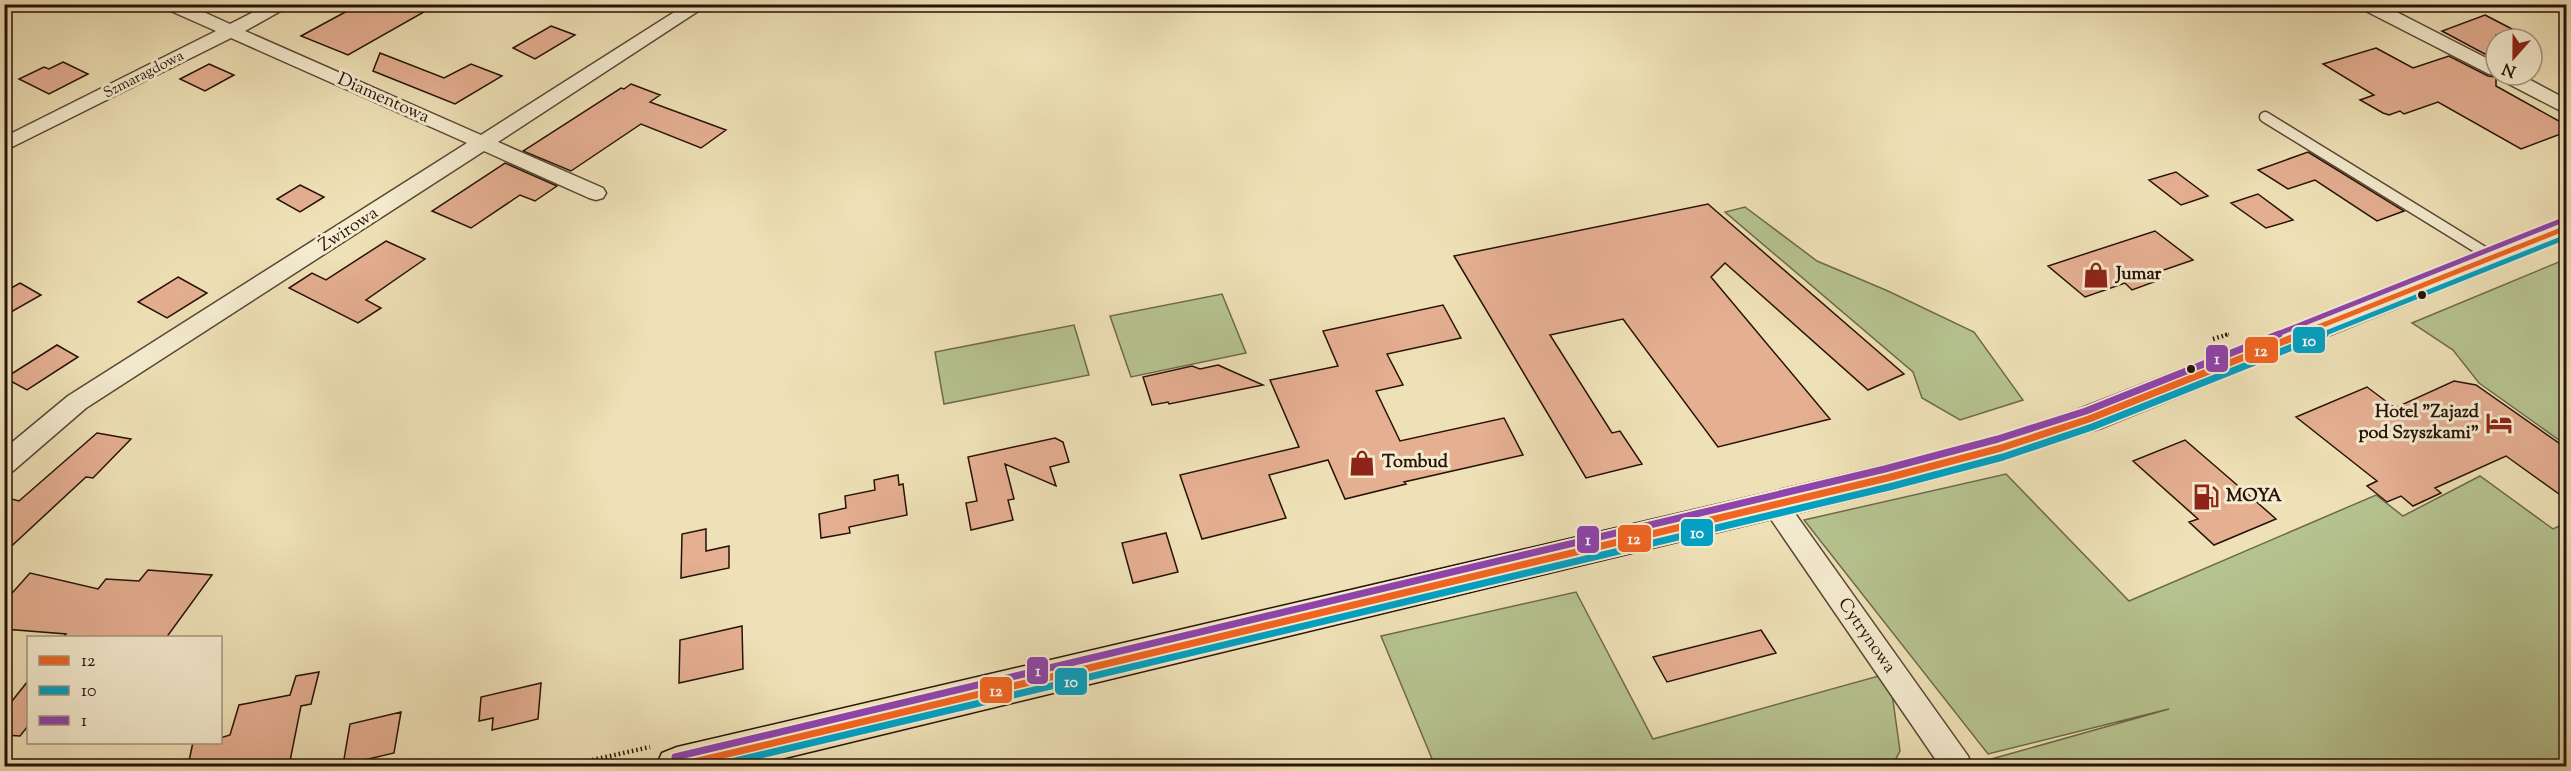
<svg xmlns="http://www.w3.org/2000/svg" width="2571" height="771" font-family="'Sorts Mill Goudy',serif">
  <rect width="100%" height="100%" fill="#efe1b7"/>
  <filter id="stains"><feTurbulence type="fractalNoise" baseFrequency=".00333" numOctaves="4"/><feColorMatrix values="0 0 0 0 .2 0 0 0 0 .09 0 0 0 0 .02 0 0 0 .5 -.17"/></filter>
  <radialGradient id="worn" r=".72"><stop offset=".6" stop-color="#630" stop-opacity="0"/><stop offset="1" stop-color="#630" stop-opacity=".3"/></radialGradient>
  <!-- green -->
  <path fill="#b6c390" stroke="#6e6a4c" stroke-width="1.5" d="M1745,207L1817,261L1888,291L1974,332L2023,400L1960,420L1922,398L1913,372L1725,212Z
    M2566,259V445L2479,383L2453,350L2412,323Z
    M1222,294L1246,353L1131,377L1110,316Z
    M1074,325L1089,375L944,404L935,352Z
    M2006,474L2129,601L2376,495L2403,516L2480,476L2553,529L2566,523V766H1993L1988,760L2169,709L1988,754L1804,520Z
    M1576,592L1653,739L1882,675L1891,686L1900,751L1892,766H1435L1381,636Z"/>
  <!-- building -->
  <path fill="#e5af92" stroke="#261208" stroke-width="1.5" d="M360,4H438L348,55L301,36Z
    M2485,15L2512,29L2496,35V60L2442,31Z
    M551,26L575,35L535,59L513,48Z
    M2376,48L2413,68L2449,56L2488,76L2496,77V86L2566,125V132L2521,149L2438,102L2404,114L2400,111L2389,115L2383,113L2360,100L2374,95L2323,64Z
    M380,53L444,78L471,64L502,76L455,104L373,71Z
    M63,62L88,74L49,94L19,79L44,67L49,69Z
    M209,64L234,75L205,91L180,79Z
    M631,84L660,95L650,102L726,130L701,148L641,124L571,171L523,151L621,88L624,89Z
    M2308,152L2404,211L2377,221L2315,180L2288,189L2258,170Z
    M505,163L557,186L535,201L520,195L471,228L432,211Z
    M2176,172L2208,196L2181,205L2149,180Z
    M300,185L324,197L300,212L277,199Z
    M2258,194L2293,220L2266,228L2231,203Z
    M1708,204L1904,374L1868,390L1725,263L1711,277L1830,419L1718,447L1623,319L1550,335L1612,433L1620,431L1642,464L1586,478L1454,256Z
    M2155,231L2193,260L2155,273L2162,279L2132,290L2125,283L2085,297L2048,266Z
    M386,241L425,259L366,300L381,308L358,323L289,288L312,273L326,280Z
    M178,277L207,293L167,318L138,302Z
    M20,283L41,295L4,316V292Z
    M1443,305L1461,338L1387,354L1403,385L1376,391L1400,441L1504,418L1523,455L1404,482L1406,484L1345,499L1328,460L1269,475L1286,518L1202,539L1180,475L1299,447L1270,380L1338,366L1323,331Z
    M57,345L78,357L27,390L5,378Z
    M1218,365L1263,385L1169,404L1168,402L1152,405L1143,377L1192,366L1200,369Z
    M2454,381L2476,385L2566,448V499L2506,456L2435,488L2441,493L2413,506L2401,496L2387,502L2367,486L2377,481L2296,417L2367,387L2395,408Z
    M97,433L131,439L93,478L86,477L4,553V506L12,499L19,501Z
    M1055,438L1063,442L1069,462L1050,467L1056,486L1005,464L1014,499L1008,500L1013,520L971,530L966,503L977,501L968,457Z
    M2185,440L2251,497L2276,519L2214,545L2189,522L2198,519L2133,461Z
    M898,475L899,485L903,484L907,515L849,527L850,533L821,538L819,514L846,508L845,496L875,490L874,480Z
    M706,529V551L729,546V568L681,578L682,534Z
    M1166,533L1178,572L1133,583L1122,543Z
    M148,570L212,575L166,638H63L66,634L4,629V602L30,573L98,589L106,579L139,581Z
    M742,626L743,669L679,683L680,640Z
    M1761,630L1776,653L1667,682L1653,657Z
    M319,672L311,704L301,706L289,766H188L193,742H220V738L230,735L239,705L290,695L296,676Z
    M28,681V726L20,736L4,735V711Z
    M541,683L538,719L492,730L493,718L479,721L481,697Z
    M401,712L394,753L343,765L350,724Z"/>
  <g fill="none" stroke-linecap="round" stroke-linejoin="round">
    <!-- service casing -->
    <g stroke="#584634" stroke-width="13">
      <path id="service" d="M2265,117L2494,258"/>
    </g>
    <!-- minor casing -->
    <g stroke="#584634" stroke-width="3">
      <path id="minor" d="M161,4H186L230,24L269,4H293L245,31L481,135L687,4H709L498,142L603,188L606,193L603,198L596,200L589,198L484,151L86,408L13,471L4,473V449L68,396L467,143L231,38L4,151V137L216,31L164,8Z
        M2357,4H2381L2496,63V75H2521L2566,99V112L2559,110L2499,79L2497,75L2489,74L2360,8Z
        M1775,495L1784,498L1968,756L1972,766H1940L1766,512L1762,505L1766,498Z"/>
    </g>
    <!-- primary casing -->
    <g stroke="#261208" stroke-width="3">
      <path id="primary" d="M2566,219V239L2101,428L2001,461L1887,491L752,766H656L662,753L677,747L1887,465L1998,436L2077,410Z"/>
    </g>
    <!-- path-far1 -->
    <path stroke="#261208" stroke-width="3" stroke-dasharray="1.5 2" stroke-linecap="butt" d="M2225,335L2229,334"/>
    <!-- path -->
    <path stroke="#261208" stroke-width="4.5" stroke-dasharray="1.5 3" stroke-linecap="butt" d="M2213,339L2229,334
      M566,766L650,747"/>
    <!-- service -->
    <use href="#service" stroke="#f5ecd0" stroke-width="10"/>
    <!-- minor -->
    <use href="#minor" fill="#f5ecd0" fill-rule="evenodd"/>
    <!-- primary -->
    <use href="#primary" fill="#efe1b7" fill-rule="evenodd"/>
    <!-- bus-1-far1 casing -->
    <g stroke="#f5ecd0" stroke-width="9">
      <path id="bus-1-far1" d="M2298,335L2566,228"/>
    </g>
    <!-- bus-1 casing -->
    <g stroke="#f5ecd0" stroke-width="11">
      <path id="bus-1" d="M677,766L1887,478L2001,448L2089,419L2302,334"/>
    </g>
    <!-- bus-2-far1 casing -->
    <g stroke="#f5ecd0" stroke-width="9">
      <path id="bus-2-far1" d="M2321,335L2566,237"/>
    </g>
    <!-- bus-2 casing -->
    <g stroke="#f5ecd0" stroke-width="11">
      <path id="bus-2" d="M714,766L1889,487L2003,457L2092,427L2325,334"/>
    </g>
    <!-- bus-3-far1 casing -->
    <g stroke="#f5ecd0" stroke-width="9">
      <path id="bus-3-far1" d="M2275,335L2563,220"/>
    </g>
    <!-- bus-3 casing -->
    <g stroke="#f5ecd0" stroke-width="11">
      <path id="bus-3" d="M675,757L1885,469L1998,439L2086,411L2279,334"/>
    </g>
    <!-- bus-1-far1 -->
    <use href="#bus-1-far1" stroke="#f26522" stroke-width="5"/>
    <!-- bus-1 -->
    <use href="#bus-1" stroke="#f26522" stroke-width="7"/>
    <!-- bus-2-far1 -->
    <use href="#bus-2-far1" stroke="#02a1c4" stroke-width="5"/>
    <!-- bus-2 -->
    <use href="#bus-2" stroke="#02a1c4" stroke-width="7"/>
    <!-- bus-3-far1 -->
    <use href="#bus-3-far1" stroke="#8e44ad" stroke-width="5"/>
    <!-- bus-3 -->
    <use href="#bus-3" stroke="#8e44ad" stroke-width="7"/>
  </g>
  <!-- icons -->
  <defs>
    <g id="shop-bare" transform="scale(2.07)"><path d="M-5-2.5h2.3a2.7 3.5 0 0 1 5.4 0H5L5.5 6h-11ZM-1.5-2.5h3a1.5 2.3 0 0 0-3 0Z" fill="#8f2418" stroke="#f5ecd0" stroke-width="2.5" paint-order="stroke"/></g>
    <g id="hotel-bare" transform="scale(2.07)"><path d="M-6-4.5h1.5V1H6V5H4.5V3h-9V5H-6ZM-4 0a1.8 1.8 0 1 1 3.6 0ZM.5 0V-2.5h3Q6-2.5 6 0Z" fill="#8f2418" stroke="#f5ecd0" stroke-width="2.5" paint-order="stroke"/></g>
    <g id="fuel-bare" transform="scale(2.07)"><path d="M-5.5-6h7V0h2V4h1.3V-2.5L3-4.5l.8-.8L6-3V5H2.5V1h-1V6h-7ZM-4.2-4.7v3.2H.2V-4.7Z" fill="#8f2418" stroke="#f5ecd0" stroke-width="2.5" paint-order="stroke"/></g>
  </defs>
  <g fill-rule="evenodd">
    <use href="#shop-bare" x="2096" y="275"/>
    <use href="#hotel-bare" x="2499" y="423"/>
    <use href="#shop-bare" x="1362" y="463"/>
    <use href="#fuel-bare" x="2206" y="497"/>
  </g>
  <!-- markers -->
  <g fill="#261208" stroke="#f5ecd0" stroke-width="2">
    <circle cx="2422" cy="295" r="5"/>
    <circle cx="2191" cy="369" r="5"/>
  </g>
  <g text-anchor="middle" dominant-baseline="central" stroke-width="6" stroke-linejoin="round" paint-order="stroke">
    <!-- far-street labels -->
    <g font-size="15" fill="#261208" stroke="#f5ecd0">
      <text transform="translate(144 75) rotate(-27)">Szmaragdowa</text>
    </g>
    <!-- street labels -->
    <g font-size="18" fill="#261208" stroke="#f5ecd0">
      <text transform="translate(383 99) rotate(24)">Diamentowa</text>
      <text transform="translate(349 230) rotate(-33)">Żwirowa</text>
      <text transform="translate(1866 636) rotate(55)">Cytrynowa</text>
    </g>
    <!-- poi labels -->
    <g font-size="18" font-weight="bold" fill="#261208" stroke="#f5ecd0" text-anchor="start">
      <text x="2116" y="275">Jumar</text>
      <text x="2479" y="413" text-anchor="end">Hotel "Zajazd<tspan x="2479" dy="21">pod Szyszkami"</tspan></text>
      <text x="1382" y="463">Tombud</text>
      <text x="2226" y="497">MOYA</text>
    </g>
  </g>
  <g stroke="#f5ecd0" stroke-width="2">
    <rect x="2292" y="326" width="34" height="28" rx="6" fill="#02a1c4"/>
    <rect x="2244" y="336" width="35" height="28" rx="6" fill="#f26522"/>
    <rect x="2205" y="344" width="24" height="29" rx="6" fill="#8e44ad"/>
    <rect x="1680" y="518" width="34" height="29" rx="6" fill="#02a1c4"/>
    <rect x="1617" y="524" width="35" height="29" rx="6" fill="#f26522"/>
    <rect x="1576" y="525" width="24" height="29" rx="6" fill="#8e44ad"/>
    <rect x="1026" y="656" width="23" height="29" rx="6" fill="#8e44ad"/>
    <rect x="1054" y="667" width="34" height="29" rx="6" fill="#02a1c4"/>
    <rect x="979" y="676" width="34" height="28" rx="6" fill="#f26522"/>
  </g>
  <g font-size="16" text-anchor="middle" font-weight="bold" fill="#fff">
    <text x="2309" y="346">10</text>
    <text x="2261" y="356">12</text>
    <text x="2217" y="364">1</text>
    <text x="1697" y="538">10</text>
    <text x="1634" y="544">12</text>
    <text x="1588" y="545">1</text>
    <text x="1038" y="676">1</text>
    <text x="1071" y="687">10</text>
    <text x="996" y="696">12</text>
  </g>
  <!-- margin -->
  <rect width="2571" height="771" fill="none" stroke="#efe1b7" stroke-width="24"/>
  <rect x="6" y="6" width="2559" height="759" fill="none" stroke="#261208" stroke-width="3"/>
  <rect x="12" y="12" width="2547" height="747" fill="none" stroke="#261208" stroke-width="1.5"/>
  <!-- legend -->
  <rect x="27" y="636" width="195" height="108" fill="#f5ecd0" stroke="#a29580" stroke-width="1.5"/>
  <rect x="39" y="656" width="30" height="9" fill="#f26522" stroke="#a29580" stroke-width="1.5"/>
  <text x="81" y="666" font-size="18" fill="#261208">12</text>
  <rect x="39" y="686" width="30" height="9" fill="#02a1c4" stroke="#a29580" stroke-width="1.5"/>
  <text x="81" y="696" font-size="18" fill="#261208">10</text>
  <rect x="39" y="716" width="30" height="9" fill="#8e44ad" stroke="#a29580" stroke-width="1.5"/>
  <text x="81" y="726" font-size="18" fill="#261208">1</text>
  <!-- north arrow -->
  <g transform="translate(2514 57) rotate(201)"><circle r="28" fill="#f5ecd0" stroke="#a29580" stroke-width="1.5"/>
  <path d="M0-4.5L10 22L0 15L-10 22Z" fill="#8f2418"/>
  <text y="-9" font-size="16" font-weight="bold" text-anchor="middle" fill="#261208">N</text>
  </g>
  <rect width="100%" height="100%" filter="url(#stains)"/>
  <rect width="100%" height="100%" fill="url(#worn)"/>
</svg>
